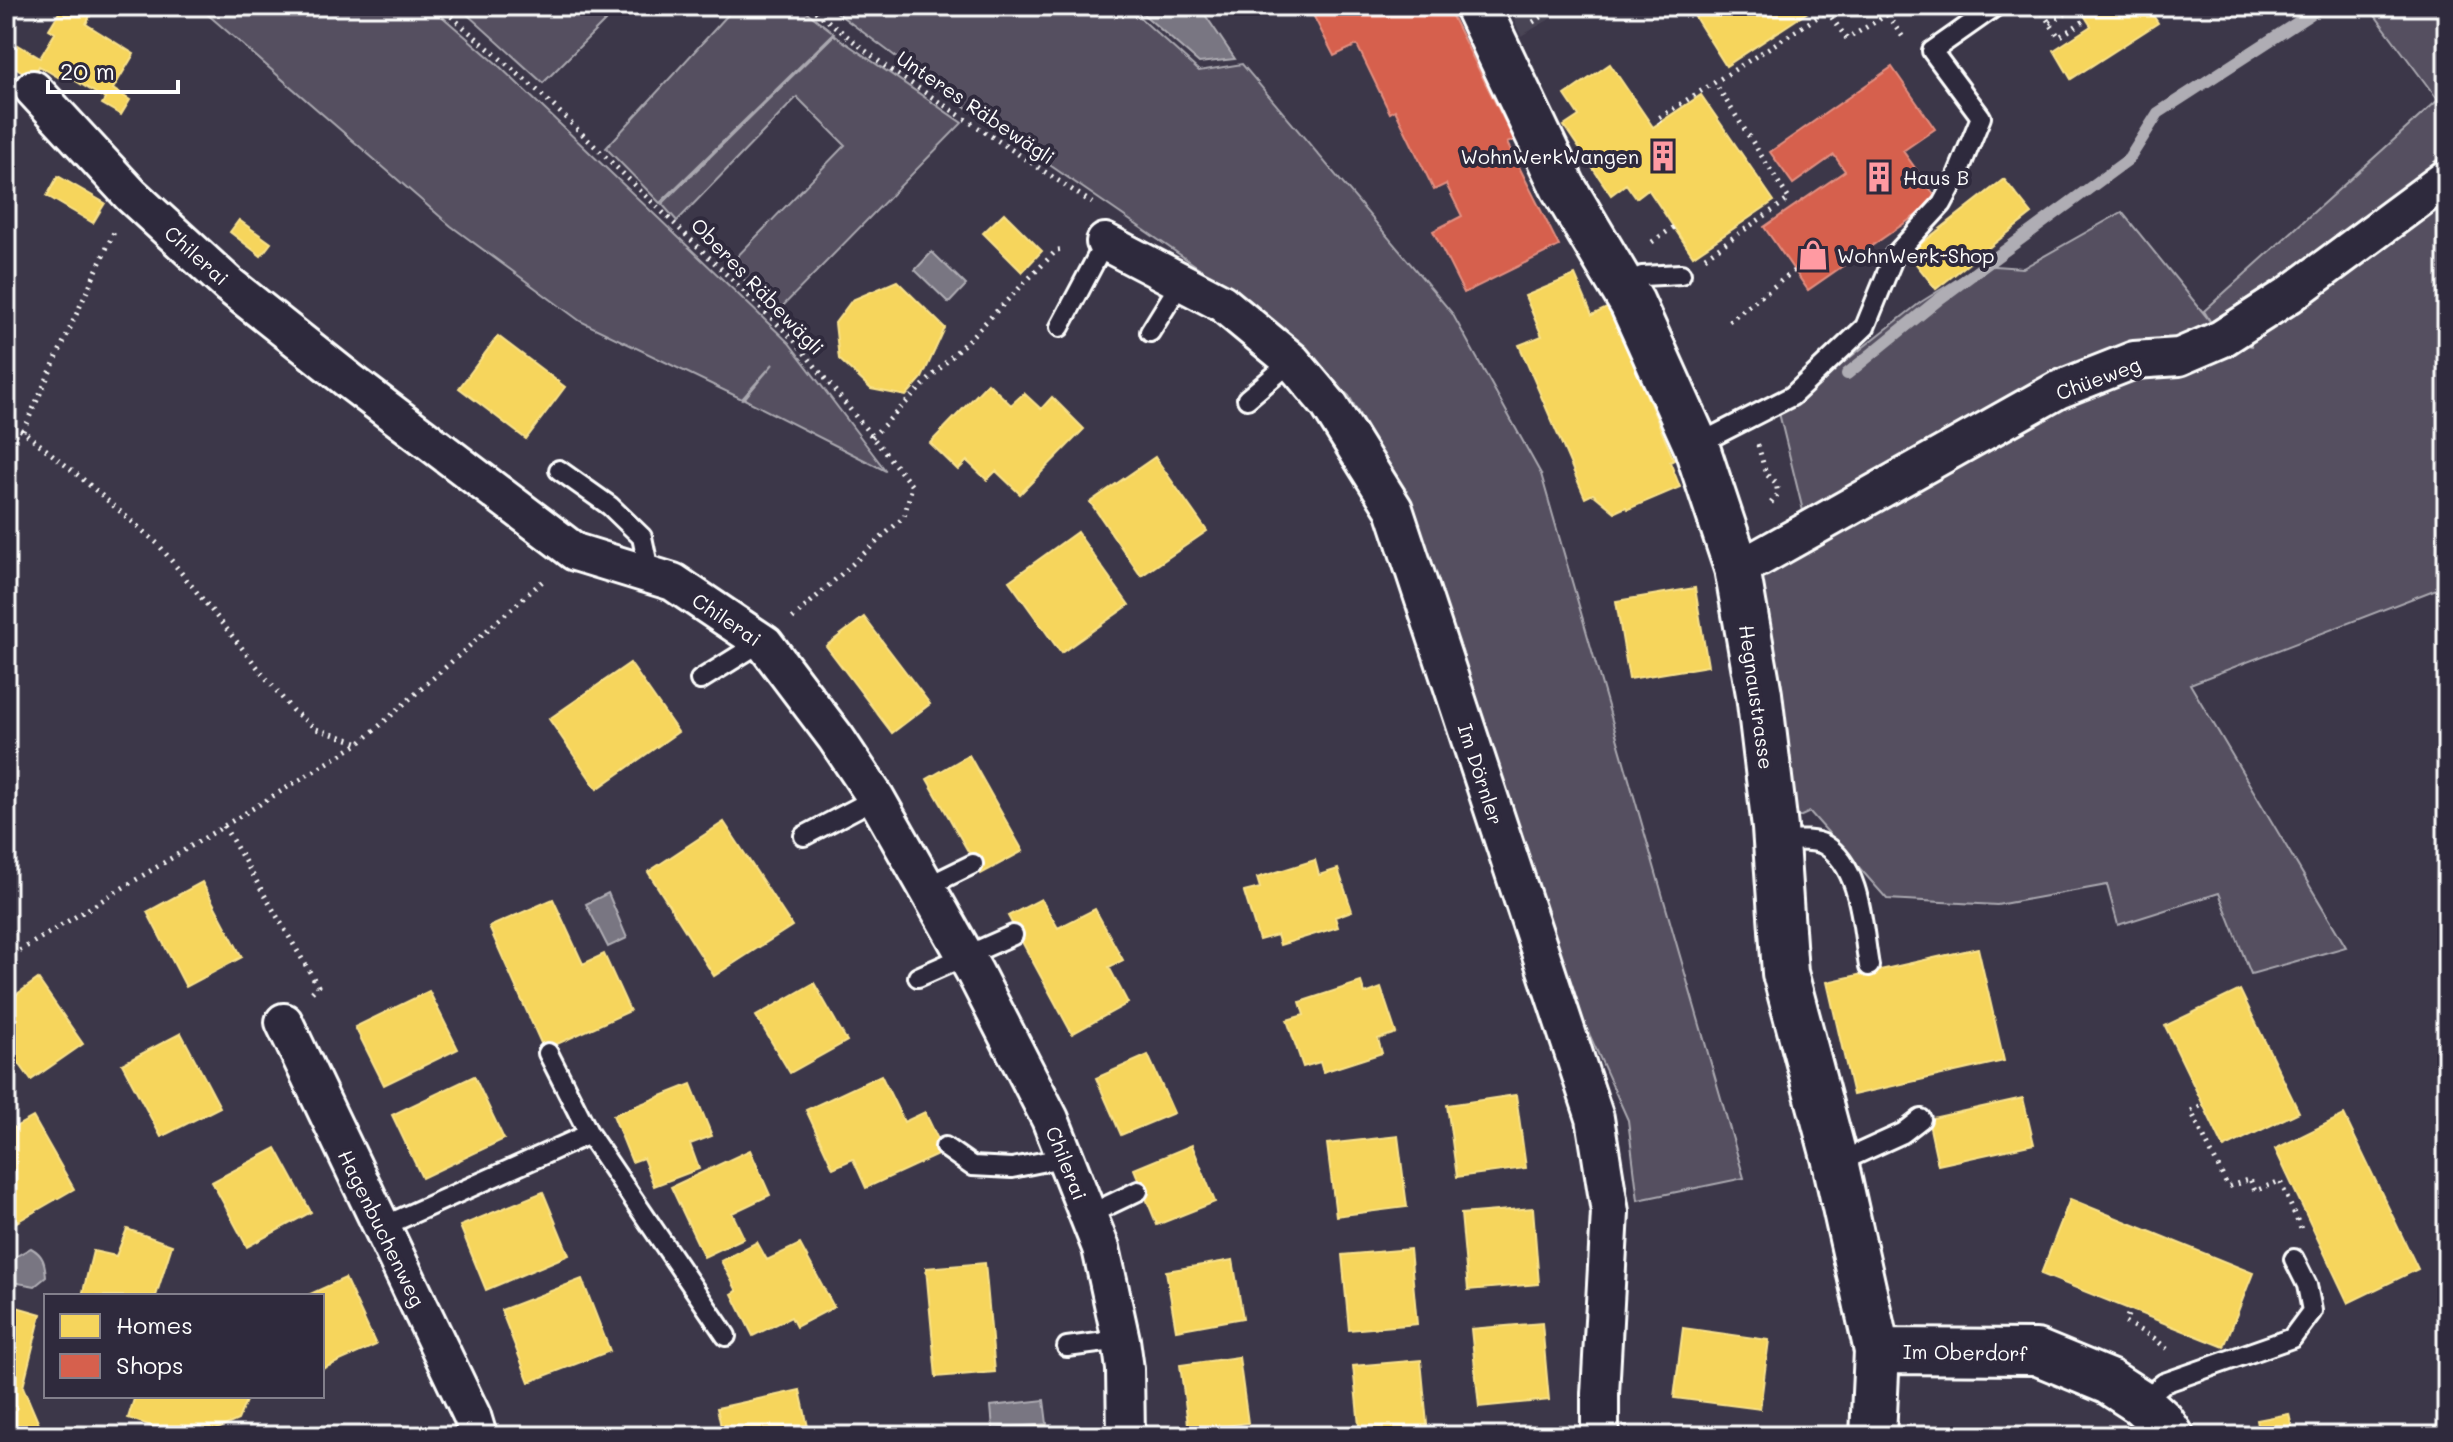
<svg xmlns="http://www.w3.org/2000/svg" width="2453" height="1442" font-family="Mali,sans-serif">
  <rect width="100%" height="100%" fill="#3c3749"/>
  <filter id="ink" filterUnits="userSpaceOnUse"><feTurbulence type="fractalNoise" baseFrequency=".0125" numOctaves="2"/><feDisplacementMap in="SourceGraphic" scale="16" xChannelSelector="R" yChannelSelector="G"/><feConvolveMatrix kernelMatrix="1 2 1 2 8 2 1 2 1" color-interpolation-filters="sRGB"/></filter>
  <g filter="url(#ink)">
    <!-- built -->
    <path fill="#494455" d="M1508,6H1572L1521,36Z"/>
    <!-- green -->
    <path fill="#555060" stroke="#aaa8b0" stroke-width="2" d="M198,6H430L497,64L789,343L886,471L744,399L773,364L742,399L580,321L451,226Z
      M458,6H620L543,83Z
      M736,6H799L834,33L660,203L606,148Z
      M828,6H1127L1199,71L1242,64L1452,313L1541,474L1744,1178L1638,1200L1628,1120L1568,987L1413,510L1349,396L1237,294L935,86Z
      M2368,6H2447V152L2434,162L2447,174V585L2190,684L2346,947L2251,974L2219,893L2118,925L2107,885L1997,905L1887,899L1810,812L1775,828L1759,694L1737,568L1759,558L2058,390L2221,339L2252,346L2221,337L2214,326L2169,345L2127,352L2049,384L1806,523L1779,413L1921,302L1980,265L2023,268L2122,212L2210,321L2204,311L2438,100Z
      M834,35L962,123L779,310L728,266L845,145L797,97L677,221L662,204Z"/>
    <!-- water -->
    <path fill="#797682" stroke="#afadb4" stroke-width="2" d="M1134,6H1199L1235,59L1199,63Z
      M932,252L966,285L949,303L915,270Z
      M608,893L627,938L608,947L586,904Z
      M31,1248C44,1255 45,1264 46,1277L35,1286L6,1281V1262Z
      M1044,1400L1047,1424L993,1429L991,1406Z"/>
    <!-- homes -->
    <path fill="#f6d55c" stroke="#f9e28d" stroke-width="2" d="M63,6H73L90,16L86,24L134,54L113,89L130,100L121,115L102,104L105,99L66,75L63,80L39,66L33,78L8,63L18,45L40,58L55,33L49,29Z
      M1688,6H1817L1726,66Z
      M2099,6H2147L2158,23L2071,79L2054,50L2091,26L2084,15Z
      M1610,64L1653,127L1701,95L1774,201L1693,256L1648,189L1636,198L1626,184L1611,195L1564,126L1579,116L1565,95Z
      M58,176L105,203L93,223L47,196Z
      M2004,179L2032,214L1936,289L1908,254Z
      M1004,213L1042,251L1022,272L983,233Z
      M239,220L271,243L261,256L230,232Z
      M1575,275L1592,315L1609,307L1674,460L1670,462L1680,487L1628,509L1626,507L1615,512L1593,494L1585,498L1519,345L1542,336L1525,296Z
      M897,281L945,328L922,378L906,396L871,389L839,359L835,323L852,300Z
      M498,336L565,387L526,439L459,388Z
      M988,383L1011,405L1024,393L1041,409L1052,397L1084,429L1020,494L996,471L987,480L967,461L958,470L930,443Z
      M1155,457L1207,531L1141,576L1090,502Z
      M1077,532L1129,605L1061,653L1009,581Z
      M1695,588L1708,666L1629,679L1616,601Z
      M864,617L930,704L892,733L826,646Z
      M630,663L678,732L597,789L549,719Z
      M969,755L1023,851L981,874L927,779Z
      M724,822L792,926L714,976L648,872Z
      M1315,860L1319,875L1338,869L1352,911L1335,917L1338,927L1280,945L1277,935L1259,940L1244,892L1260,888L1257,878Z
      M202,882L242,957L186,987L147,912Z
      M553,899L583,964L604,954L630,1011L544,1050L489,927Z
      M1041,899L1058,928L1095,909L1123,960L1109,967L1128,1003L1072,1034L1008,916Z
      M1978,948L2004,1061L1853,1095L1827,982Z
      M38,979L83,1044L31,1080L6,1045V1002Z
      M1361,982L1365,994L1381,988L1396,1033L1378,1039L1382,1053L1323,1072L1320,1062L1303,1067L1287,1020L1304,1015L1300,1002Z
      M814,983L847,1041L790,1073L756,1016Z
      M2240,990L2299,1112L2224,1148L2165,1026Z
      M429,991L458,1049L384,1085L355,1027Z
      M181,1033L220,1107L161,1137L122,1064Z
      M1148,1055L1174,1113L1121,1135L1096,1078Z
      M881,1075L904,1122L925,1112L944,1152L866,1188L853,1159L833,1168L806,1110Z
      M474,1076L504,1139L422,1178L392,1115Z
      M691,1084L712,1136L690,1144L699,1169L654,1186L643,1158L632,1162L613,1115Z
      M1516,1095L1526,1168L1457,1177L1447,1105Z
      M2023,1098L2034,1144L1938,1165L1928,1119Z
      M2344,1115L2418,1269L2348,1303L2275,1149Z
      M33,1117L74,1189L15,1223L6,1207V1132Z
      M1398,1136L1407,1207L1336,1216L1327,1144Z
      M1192,1145L1215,1202L1157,1225L1134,1169Z
      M276,1148L311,1212L247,1247L212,1182Z
      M750,1150L770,1195L732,1213L744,1238L704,1257L671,1187Z
      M543,1192L569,1255L486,1290L460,1226Z
      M2070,1199L2253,1273L2224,1347L2041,1274Z
      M1533,1208L1539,1284L1468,1290L1461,1214Z
      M127,1229L172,1245L156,1296H82L93,1251L116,1256Z
      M757,1242L767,1260L800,1244L834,1307L796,1327L791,1317L753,1336L732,1294L737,1291L721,1261Z
      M1410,1249L1417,1324L1349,1330L1342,1255Z
      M1233,1260L1243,1318L1176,1330L1166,1271Z
      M985,1263L995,1372L936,1377L926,1268Z
      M345,1278L376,1345L322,1369V1296H306Z
      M582,1279L610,1351L529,1382L501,1310Z
      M6,1304L41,1314L23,1387L41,1429L66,1436H16L6,1412Z
      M1542,1323L1549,1400L1479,1407L1471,1329Z
      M1683,1328L1769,1340L1760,1409L1674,1398Z
      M1239,1357L1248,1423L1189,1431L1180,1365Z
      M1421,1360L1428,1435L1360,1436L1353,1366Z
      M800,1390L810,1436H723L717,1408Z
      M135,1396H248L238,1420L202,1436H179L128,1418Z
      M2289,1414L2294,1436H2260L2257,1420Z
      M1046,1426L1047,1436H945Z"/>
    <!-- shops -->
    <path fill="#d6604d" stroke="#e29082" stroke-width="2" d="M1321,6H1447L1514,140L1507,143L1559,246L1464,293L1433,231L1462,216L1446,184L1434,190L1395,110L1390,113L1357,45L1334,56L1311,11Z
      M1892,67L1935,129L1903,151L1938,200L1808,290L1764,227L1845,171L1834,155L1793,184L1770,152Z"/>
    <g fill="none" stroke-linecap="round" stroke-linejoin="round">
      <!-- stream -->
      <path stroke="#afadb4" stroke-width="12" d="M1847,374L1938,300L2129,159L2158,113L2323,6"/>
      <!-- service casing -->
      <g stroke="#fff" stroke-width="24">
        <path id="service" d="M1624,288L1642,276L1681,274
          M1060,327L1105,242
          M1150,332L1181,282
          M1247,399L1292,361
          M1696,445L1792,396L1865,327L1894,256L1942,204L1956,178L1981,117L1932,51L1996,6
          M559,470L610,506L642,537L650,575
          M700,680L761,642
          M804,836L876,798
          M1776,841C1790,841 1813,838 1825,845C1862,868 1862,928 1869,966
          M926,887L973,864
          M918,977L1013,935
          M548,1053L589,1134L726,1336
          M945,1147L972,1166L1012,1168L1067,1157
          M1835,1164L1903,1133L1921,1119
          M1088,1215L1138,1191
          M382,1227L589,1134
          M1067,1347L1121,1340
          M2140,1402L2164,1383L2292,1338L2312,1311L2307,1285L2294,1259"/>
      </g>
      <!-- minor casing -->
      <g stroke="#fff" stroke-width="42">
        <path id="minor" d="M33,89L131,195L229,285L351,382L575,552L673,582L765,644L836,738L876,798L974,971L1050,1119L1101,1248L1121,1340L1125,1369L1126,1436
          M1105,242L1222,303L1292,361L1329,405L1394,509L1595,1118L1610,1212L1600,1394V1436
          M1737,568L1759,558L2058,390L2134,360L2179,357L2221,339L2289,295L2447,178
          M284,1022L472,1416L478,1436"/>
      </g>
      <!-- tertiary casing -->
      <g stroke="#fff" stroke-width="50">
        <path id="tertiary" d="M1477,6L1563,187L1632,303L1696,445L1737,568L1759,694L1775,828L1785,973L1834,1157L1877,1351L1873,1436
          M1877,1351L2036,1352L2109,1382L2140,1402L2161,1421L2171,1436"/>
      </g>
      <!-- path -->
      <path stroke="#fff" stroke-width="5" stroke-dasharray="2 6" stroke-linecap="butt" d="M439,6L538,91L794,340L912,486L904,517L792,619
        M809,6L885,66L1092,203
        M2038,6L2059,37L2087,19
        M2157,6L2160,11
        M1827,11L1847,39L1901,6
        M1887,15L1905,40
        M1533,22L1559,6
        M2050,23L2079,6
        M1660,123L1657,119L1827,11L1824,6
        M1652,242L1674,227
        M1705,257L1789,199L1715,83
        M1729,321L1795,270
        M6,422L23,431L79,476L158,544L292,710L316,729L360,743
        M23,431L114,232
        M872,437L1057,250L1065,249
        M1758,445L1766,474L1776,483L1778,494L1771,503
        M224,826L318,986L309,995
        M6,959L360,743L546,578
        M2200,1106L2191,1111L2228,1187L2250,1179L2255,1191L2280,1181L2301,1229
        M2128,1315L2125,1322L2154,1338L2167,1349"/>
      <!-- service -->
      <use href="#service" stroke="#2f2a3d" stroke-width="18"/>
      <!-- minor -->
      <use href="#minor" stroke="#2f2a3d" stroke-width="36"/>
      <!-- tertiary -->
      <use href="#tertiary" stroke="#2f2a3d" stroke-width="44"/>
    </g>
  </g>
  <!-- icons -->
  <defs>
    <g id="building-bare" transform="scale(2.4)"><path d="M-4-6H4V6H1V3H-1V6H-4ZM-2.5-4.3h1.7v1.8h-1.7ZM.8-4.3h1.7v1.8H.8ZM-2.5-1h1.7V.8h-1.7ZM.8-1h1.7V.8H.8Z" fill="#ff9aa2" stroke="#2f2a3d" stroke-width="2.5" paint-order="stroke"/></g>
    <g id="shop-bare" transform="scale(2.4)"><path d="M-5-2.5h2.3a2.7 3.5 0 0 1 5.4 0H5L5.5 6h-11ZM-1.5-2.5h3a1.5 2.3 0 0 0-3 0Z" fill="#ff9aa2" stroke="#2f2a3d" stroke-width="2.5" paint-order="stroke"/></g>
  </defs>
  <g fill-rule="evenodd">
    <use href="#building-bare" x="1663" y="156"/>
    <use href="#building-bare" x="1879" y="177"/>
    <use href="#shop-bare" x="1813" y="255"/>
  </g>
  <g text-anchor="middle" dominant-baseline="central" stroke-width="8" stroke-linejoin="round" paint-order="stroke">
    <!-- street labels -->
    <g font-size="20" fill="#fff" stroke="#2f2a3d">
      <text transform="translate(976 107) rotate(34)">Unteres Räbewägli</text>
      <text transform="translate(197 255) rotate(42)">Chilerai</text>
      <text transform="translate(758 286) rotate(46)">Oberes Räbewägli</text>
      <text transform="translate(2098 378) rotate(-20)">Chüeweg</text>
      <text transform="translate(727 619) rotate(34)">Chilerai</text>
      <text transform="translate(1757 697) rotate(82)">Hegnaustrasse</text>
      <text transform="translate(1481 774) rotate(72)">Im Dörnler</text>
      <text transform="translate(1067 1163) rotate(68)">Chilerai</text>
      <text transform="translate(382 1228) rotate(64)">Hagenbuchenweg</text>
      <text transform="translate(1965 1352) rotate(1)">Im Oberdorf</text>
    </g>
    <!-- poi labels -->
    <g font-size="20" fill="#fff" stroke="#2f2a3d" text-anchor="start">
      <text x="1639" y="156" text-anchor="end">WohnWerkWangen</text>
      <text x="1903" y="177">Haus B</text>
      <text x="1837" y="255">WohnWerk-Shop</text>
    </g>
  </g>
  <!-- margin -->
  <rect width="2453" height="1442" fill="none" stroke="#2f2a3d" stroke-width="32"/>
  <rect x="16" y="16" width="2421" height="1410" fill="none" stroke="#fff" stroke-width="3" filter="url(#ink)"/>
  <!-- legend -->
  <rect x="44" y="1294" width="280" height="104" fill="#2f2a3d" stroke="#827f8b" stroke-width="2"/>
  <rect x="60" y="1314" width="40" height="24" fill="#f6d55c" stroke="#827f8b" stroke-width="2"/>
  <text x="116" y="1334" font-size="24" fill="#ffffff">Homes</text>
  <rect x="60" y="1354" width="40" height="24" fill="#d6604d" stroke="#827f8b" stroke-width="2"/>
  <text x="116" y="1374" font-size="24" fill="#ffffff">Shops</text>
  <!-- scale -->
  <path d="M48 80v12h130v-12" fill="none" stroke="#ffffff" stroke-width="4"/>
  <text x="60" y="80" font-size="24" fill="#ffffff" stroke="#2f2a3d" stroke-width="6" paint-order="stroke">20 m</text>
</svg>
